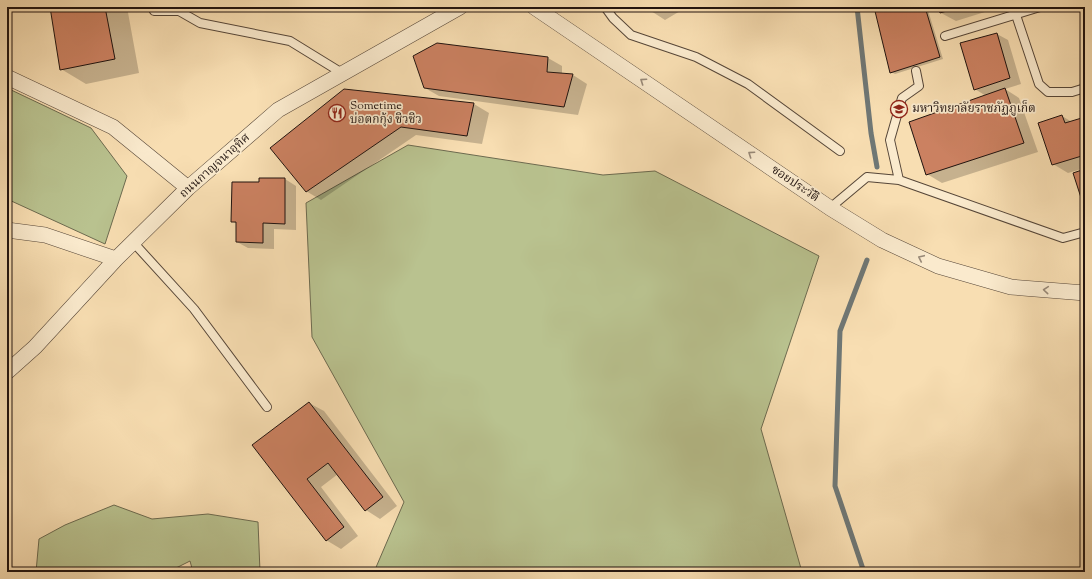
<svg xmlns="http://www.w3.org/2000/svg" width="1092" height="579" font-family="'Sorts Mill Goudy','Noto Serif Thai',serif">
  <rect width="100%" height="100%" fill="#f8deb2"/>
  <filter id="stains"><feTurbulence type="fractalNoise" baseFrequency=".005" numOctaves="4"/><feColorMatrix values="0 0 0 0 .2 0 0 0 0 .09 0 0 0 0 .02 0 0 0 .5 -.17"/></filter>
  <radialGradient id="worn" r=".72"><stop offset=".6" stop-color="#630" stop-opacity="0"/><stop offset="1" stop-color="#630" stop-opacity=".3"/></radialGradient>
  <!-- green -->
  <path fill="#b9c28f" stroke="#6c6a4f" d="M7,88L91,128L127,176L105,244L7,199Z
    M408,145L603,175L655,171L819,256L761,429L802,572H374L404,502L312,337L306,203Z
    M114,505L152,519L208,514L258,522L260,572H193L190,561L168,572H36L39,539L65,525Z"/>
  <!-- shadow -->
  <path fill="#0003" d="M51,7H127L139,73L86,84L61,69Z
    M648,7H687L665,20L651,11Z
    M875,7H927L943,59L895,74L891,72Z
    M939,7H1001L956,21L941,13Z
    M997,34L1008,40L1021,84L1005,89L1019,98L1038,152L942,183L927,174L986,96L975,89Z
    M548,58L562,66V74L573,75L587,84L578,115L439,96L425,88Z
    M345,90L474,104L489,113L482,144L416,135L321,200L306,191Z
    M1062,116L1072,122L1085,118V168L1068,173L1053,164Z
    M285,179L296,186V230L274,229V249L248,248L237,242V224L232,221L260,183Z
    M309,403L324,411L397,506L380,519L366,510L338,474L321,487L358,536L341,549L326,540L253,445Z"/>
  <g fill="none" stroke-linecap="round" stroke-linejoin="round">
    <!-- stream -->
    <path stroke="#6f7775" stroke-width="5" d="M857,7L871,133L877,167
      M864,572L835,486L840,331L867,260"/>
  </g>
  <!-- building -->
  <path fill="#cb8161" stroke="#20130f" d="M50,7H105L115,59L60,70Z
    M874,7H925L940,57L890,73Z
    M938,7H960L940,13Z
    M997,33L1010,78L974,90L960,43Z
    M437,43L548,57L547,72L573,74L564,107L424,88L413,56Z
    M1005,88L1024,143L926,175L909,122Z
    M344,89L474,103L467,136L401,127L306,192L270,148Z
    M1062,115L1065,123L1085,117V155L1052,165L1038,123Z
    M1085,169V210L1073,173Z
    M259,178H285V224L263,223V243L236,242V222H231L232,182H259Z
    M309,402L383,497L365,511L328,463L307,479L344,527L326,541L252,445Z"/>
  <g fill="none" stroke-linecap="round" stroke-linejoin="round">
    <!-- lane casing -->
    <g stroke="#564638" stroke-width="10">
      <path id="lane" d="M152,7L154,11H179L200,23L290,41L342,73
        M605,7L613,18L631,35L696,57L748,84L840,151
        M1016,15L1039,84L1048,92H1072L1085,88
        M945,36L1040,7
        M899,180L890,140L902,98L919,86L916,71
        M830,208L867,177L899,180L1063,238L1085,232
        M133,242L194,309L267,407"/>
    </g>
    <!-- street casing -->
    <g stroke="#564638" stroke-width="16">
      <path id="street" d="M534,7L830,208L882,240L938,266L1011,287L1085,293
        M7,77L113,127L188,188
        M7,230L45,235L116,259
        M7,372L35,347L116,259L188,188L278,110L460,7"/>
    </g>
    <!-- lane -->
    <use href="#lane" stroke="#faeacd" stroke-width="8"/>
    <!-- street -->
    <use href="#street" stroke="#faeacd" stroke-width="15"/>
  </g>
  <!-- one-way arrows -->
  <defs><path id="oneway-chevron" d="M-2-3.5L2.5 0L-2 3.5" fill="none" stroke-width="1.6" stroke-linecap="round" stroke-linejoin="round"/></defs>
  <g stroke="#988978">
    <use href="#oneway-chevron" transform="translate(643 81) rotate(-146)"/>
    <use href="#oneway-chevron" transform="translate(751 154) rotate(-146)"/>
    <use href="#oneway-chevron" transform="translate(921 258) rotate(-155)"/>
    <use href="#oneway-chevron" transform="translate(1046 290) rotate(-175)"/>
  </g>
  <!-- icons -->
  <defs>
    <g id="university-ring" transform="scale(0.9)"><circle r="9.5" fill="#faeacd" stroke="#8f2418" stroke-width="1.5"/><path d="M0-5L7-2L0 1L-7-2ZM-4 1L0 2.5L4 1V4Q0 6-4 4Z" fill="#8f2418"/></g>
    <g id="restaurant-ring" transform="scale(0.9)"><circle r="9.5" fill="#faeacd" stroke="#8f2418" stroke-width="1.5"/><path d="M-5-6h1v4h1v-4h1v4h1v-4h1v5L-1.5 .5V6h-2V.5L-5-1ZM5-6V6H3V1.5H1.5Q1.5-4 5-6Z" fill="#8f2418"/></g>
  </defs>
  <g fill-rule="evenodd">
    <use href="#university-ring" x="899" y="109"/>
    <use href="#restaurant-ring" x="337" y="113"/>
  </g>
  <g text-anchor="middle" dominant-baseline="central" stroke-width="3.5" stroke-linejoin="round" paint-order="stroke">
    <!-- poi labels -->
    <g font-size="12" fill="#20130f" stroke="#faeacd" text-anchor="start">
      <text x="350" y="106">Sometime<tspan x="350" dy="14">บ่อตกกุ้ง ชิวชิว</tspan></text>
      <text x="912" y="109">มหาวิทยาลัยราชภัฏภูเก็ต</text>
    </g>
    <!-- street labels -->
    <g font-size="12" fill="#20130f" stroke="#faeacd">
      <text transform="translate(215 166) rotate(-42)">ถนนกาญจนาอุทิศ</text>
      <text transform="translate(795 184) rotate(34)">ซอยประวัติ</text>
    </g>
  </g>
  <!-- margin -->
  <rect width="1092" height="579" fill="none" stroke="#f8deb2" stroke-width="24"/>
  <rect x="8" y="8" width="1076" height="563" fill="none" stroke="#20130f" stroke-width="2"/>
  <rect x="12" y="12" width="1068" height="555" fill="none" stroke="#20130f"/>
  <rect width="100%" height="100%" filter="url(#stains)"/>
  <rect width="100%" height="100%" fill="url(#worn)"/>
</svg>
